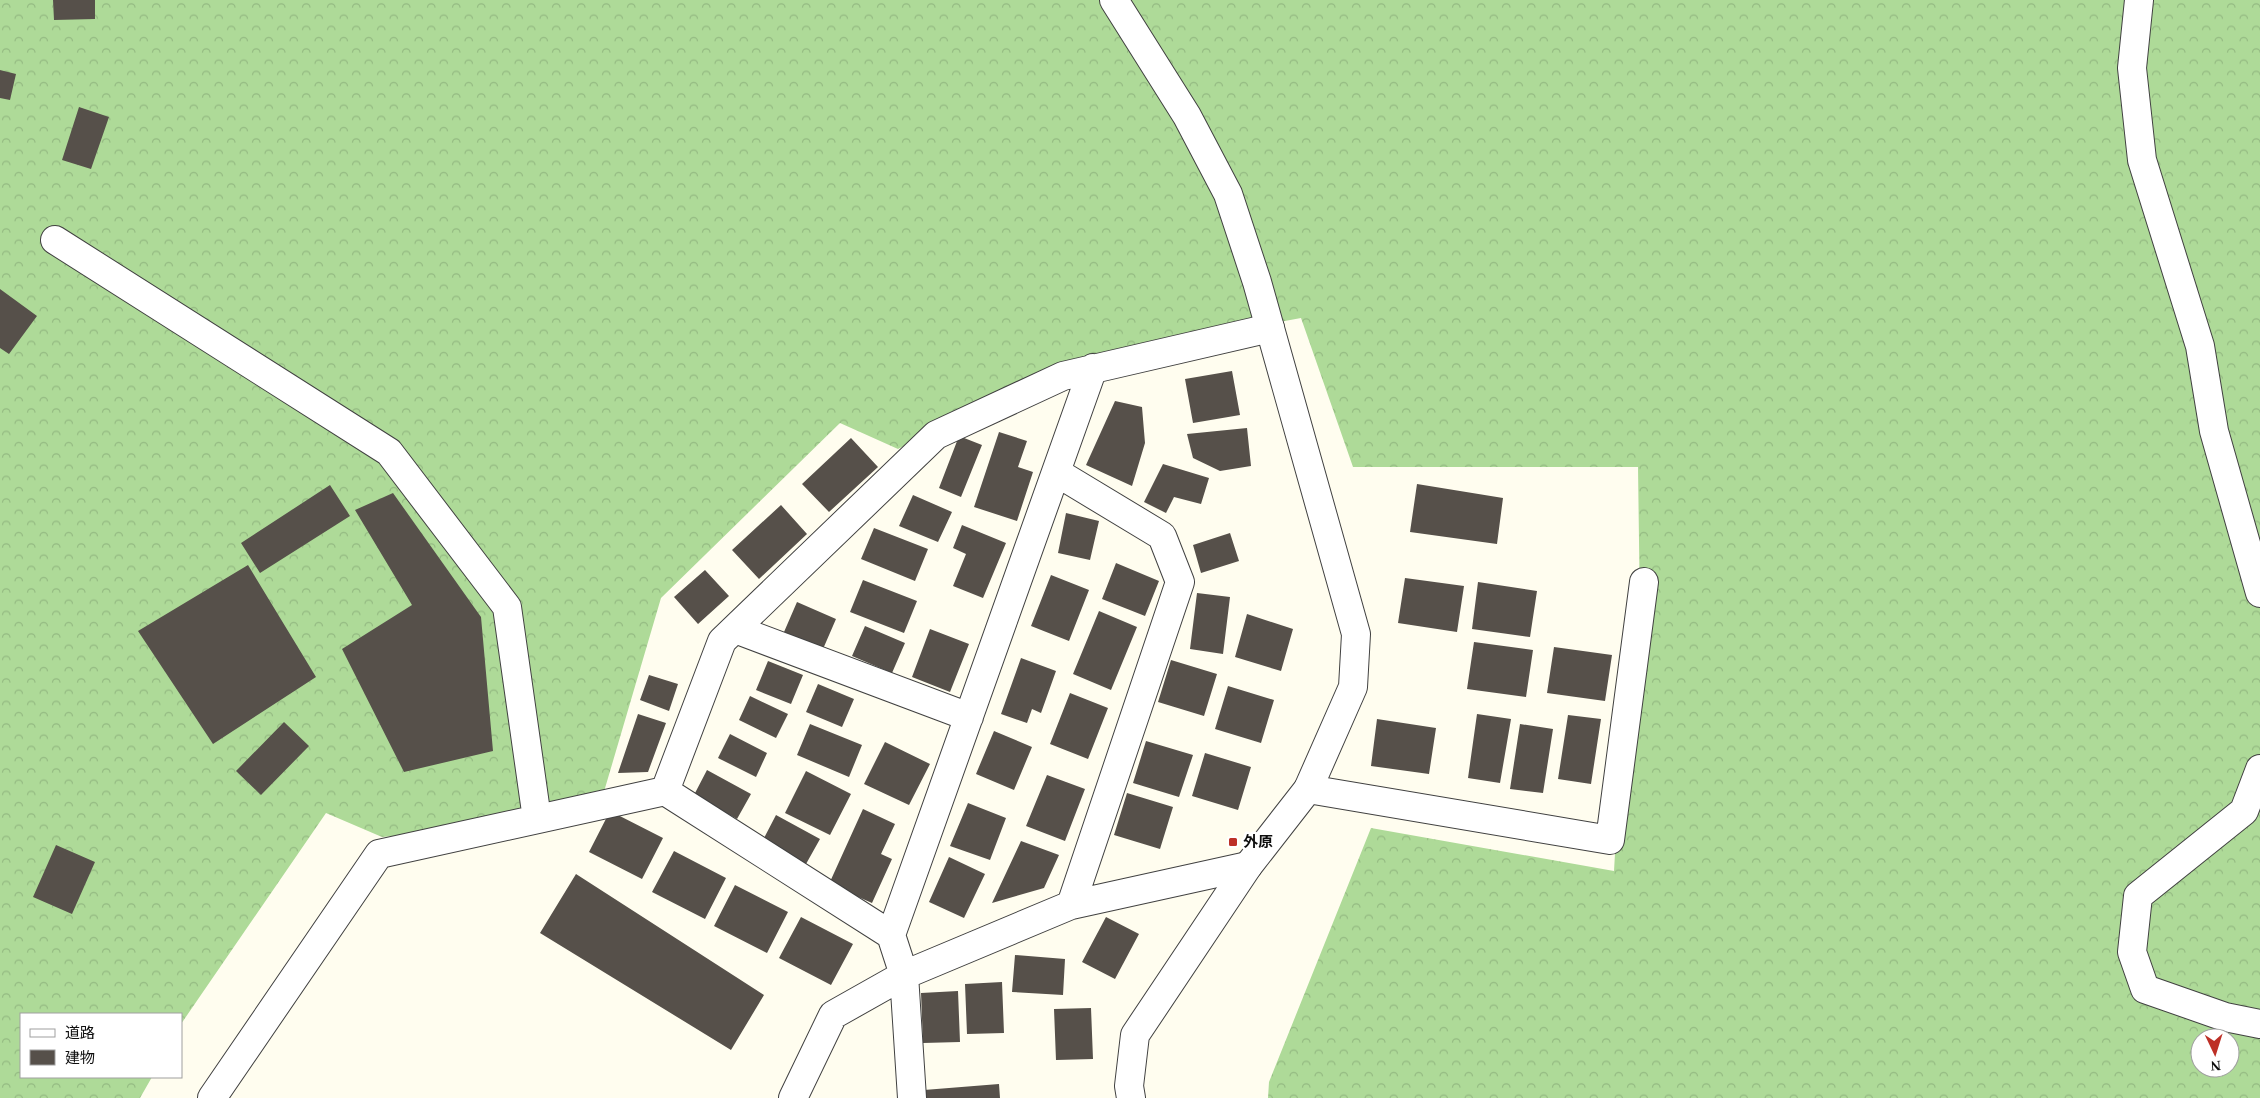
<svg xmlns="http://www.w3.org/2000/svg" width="2260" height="1098" font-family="'Times New Roman','Noto Sans JP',serif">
  <defs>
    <pattern id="forest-crowns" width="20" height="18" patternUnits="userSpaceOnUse" patternTransform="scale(1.25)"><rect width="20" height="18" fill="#aeda98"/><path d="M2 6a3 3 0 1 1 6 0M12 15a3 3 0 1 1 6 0" fill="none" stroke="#94ba82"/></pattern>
  </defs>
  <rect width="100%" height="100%" fill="#fffdef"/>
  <!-- forest -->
  <path fill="url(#forest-crowns)" fill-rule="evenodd" d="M0,0H2260V1098H1268L1269,1082L1371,828L1614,871L1620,766L1640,614L1638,467H1353L1301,318L1066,362L898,449L840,423L661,598L603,795L450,831L382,837L326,813L181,1024V1014H21V1077H152L140,1098H0ZM2200,1038H2230V1068H2200Z"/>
  <!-- building -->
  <path fill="#56504a" d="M53,0H95V19L54,20Z
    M0,70L16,74L10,100L0,98Z
    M79,107L109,117L91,169L62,160Z
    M0,289L37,316L9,354L0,348Z
    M1232,371L1240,415L1193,423L1185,379Z
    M1115,401L1142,407L1145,443L1132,486L1086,465Z
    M1247,428L1251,466L1220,471L1193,458L1187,434Z
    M999,432L1027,441L1018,467L1033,472L1017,521L974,507Z
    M959,436L982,445L961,497L939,488Z
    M851,438L878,467L829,512L802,484Z
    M1163,464L1209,478L1201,504L1174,497L1166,513L1144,502Z
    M1417,484L1503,498L1497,544L1410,532Z
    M330,485L350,516L260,573L241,543Z
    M393,493L481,617L493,751L404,772L342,649L412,605L355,510Z
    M913,495L952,512L938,542L899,526Z
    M781,505L807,534L759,579L732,550Z
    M1066,513L1099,521L1090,560L1058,553Z
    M962,525L1006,543L983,598L953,586L966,554L953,548Z
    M874,528L928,549L915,581L861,559Z
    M1230,533L1239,561L1201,573L1193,545Z
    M1116,563L1159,581L1145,616L1102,599Z
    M248,565L316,677L213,744L138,631Z
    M705,570L729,596L698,624L674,597Z
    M1051,575L1089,590L1069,641L1031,626Z
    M1405,578L1464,586L1457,632L1398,623Z
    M863,580L917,601L904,633L850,612Z
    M1478,582L1537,591L1530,637L1472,629Z
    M1197,593L1230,597L1223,654L1190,649Z
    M797,602L836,619L823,649L784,632Z
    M1099,611L1137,627L1111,690L1073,674Z
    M1247,614L1293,629L1281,671L1235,657Z
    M865,626L905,643L892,673L852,656Z
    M930,629L969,644L950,692L912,677Z
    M1474,642L1533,650L1526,697L1467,689Z
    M1554,647L1612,655L1605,701L1547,693Z
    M1021,658L1056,671L1041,713L1032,709L1027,723L1001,714Z
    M1171,660L1217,674L1204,716L1158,702Z
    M768,661L803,675L791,704L756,690Z
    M649,675L678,684L669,711L640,700Z
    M818,684L854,699L842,727L806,712Z
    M1228,686L1274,700L1261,743L1215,729Z
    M1070,693L1108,708L1088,759L1050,744Z
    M750,696L788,714L776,738L739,720Z
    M638,714L666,723L648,772L618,773Z
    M1477,714L1511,719L1500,783L1468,778Z
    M1568,715L1601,719L1591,784L1558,779Z
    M1377,719L1436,728L1429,774L1371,766Z
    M284,722L309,746L261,795L236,771Z
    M810,724L862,745L849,777L797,755Z
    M1520,724L1553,729L1543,793L1510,789Z
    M994,731L1032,747L1014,790L976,774Z
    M730,734L767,753L756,777L718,758Z
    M1146,741L1193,755L1179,797L1133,783Z
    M885,742L930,764L909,805L864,784Z
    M1205,753L1251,767L1238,810L1192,796Z
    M707,770L751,794L737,819L694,795Z
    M806,771L851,794L830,835L785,813Z
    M1047,775L1085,789L1065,841L1026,826Z
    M1127,793L1173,807L1160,849L1114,835Z
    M968,803L1006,818L990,860L950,846Z
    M863,809L895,824L881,854L892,859L872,903L829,884Z
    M610,811L663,838L642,879L589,852Z
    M776,815L820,839L806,864L763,840Z
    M1021,841L1059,855L1044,888L992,903Z
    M56,845L95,862L72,914L33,897Z
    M674,851L726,878L705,919L652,892Z
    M949,857L985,874L964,918L929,902Z
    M576,874L764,995L731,1050L540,933Z
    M735,885L788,912L767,953L714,926Z
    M801,917L853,944L831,985L779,958Z
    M1106,917L1139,934L1115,979L1082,962Z
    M1015,955L1065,959L1063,995L1012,992Z
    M1002,982L1004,1033L967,1034L965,984Z
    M958,991L960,1042L923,1043L921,993Z
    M1091,1008L1093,1059L1056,1060L1054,1009Z
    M999,1084L1000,1098H925L924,1090Z"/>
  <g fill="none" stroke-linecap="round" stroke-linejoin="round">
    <!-- minor casing -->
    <g stroke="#414141" stroke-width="30">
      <path id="minor" d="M2139,0L2132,68L2142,160L2200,346L2214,431L2260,593
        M55,240L389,452L507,607L537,819
        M1056,472L1162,536L1180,582L1071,905
        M735,629L969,717
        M2260,769L2244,811L2138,896L2132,952L2145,989L2225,1017L2260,1024
        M1308,789L1610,840L1644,582
        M665,791L891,935
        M212,1098L379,854L665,791L722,641L936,435L1063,376L1270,328
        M793,1098L833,1015L904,975L891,935L1093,368
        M912,1098L904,975L1071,905L1248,866"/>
    </g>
    <!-- tertiary casing -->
    <g stroke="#414141" stroke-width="30">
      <path id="tertiary" d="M1114,0L1187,116L1228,194L1257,282L1356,634L1353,687L1308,789L1248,866L1135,1035L1129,1086L1131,1098"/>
    </g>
    <!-- minor -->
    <use href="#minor" stroke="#fff" stroke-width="28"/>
    <!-- tertiary -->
    <use href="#tertiary" stroke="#fff" stroke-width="28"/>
  </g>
  <!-- markers -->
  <rect fill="#bd3027" stroke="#fff" stroke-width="2" x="1228" y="837" width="10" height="10" rx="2.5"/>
  <g text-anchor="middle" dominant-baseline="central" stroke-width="5" stroke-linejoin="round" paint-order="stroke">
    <!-- poi labels -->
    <g font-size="15" font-weight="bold" fill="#0e0e0e" stroke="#fff" text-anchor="start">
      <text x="1243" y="842">外原</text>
    </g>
  </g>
  <!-- legend -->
  <rect x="20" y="1013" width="162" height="65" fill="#ffffff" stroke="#9f9f9f"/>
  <rect x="30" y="1029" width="25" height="8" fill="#ffffff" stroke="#9f9f9f"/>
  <text x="65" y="1038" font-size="15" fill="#0e0e0e">道路</text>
  <rect x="30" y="1050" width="25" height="15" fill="#56504a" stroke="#9f9f9f"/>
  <text x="65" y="1063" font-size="15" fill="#0e0e0e">建物</text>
  <!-- north arrow -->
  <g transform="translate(2215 1053) rotate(176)"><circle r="24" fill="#ffffff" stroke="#9f9f9f"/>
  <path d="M0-4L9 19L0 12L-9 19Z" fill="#bd3027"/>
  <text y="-8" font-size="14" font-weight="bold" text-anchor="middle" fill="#0e0e0e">N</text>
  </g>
</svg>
